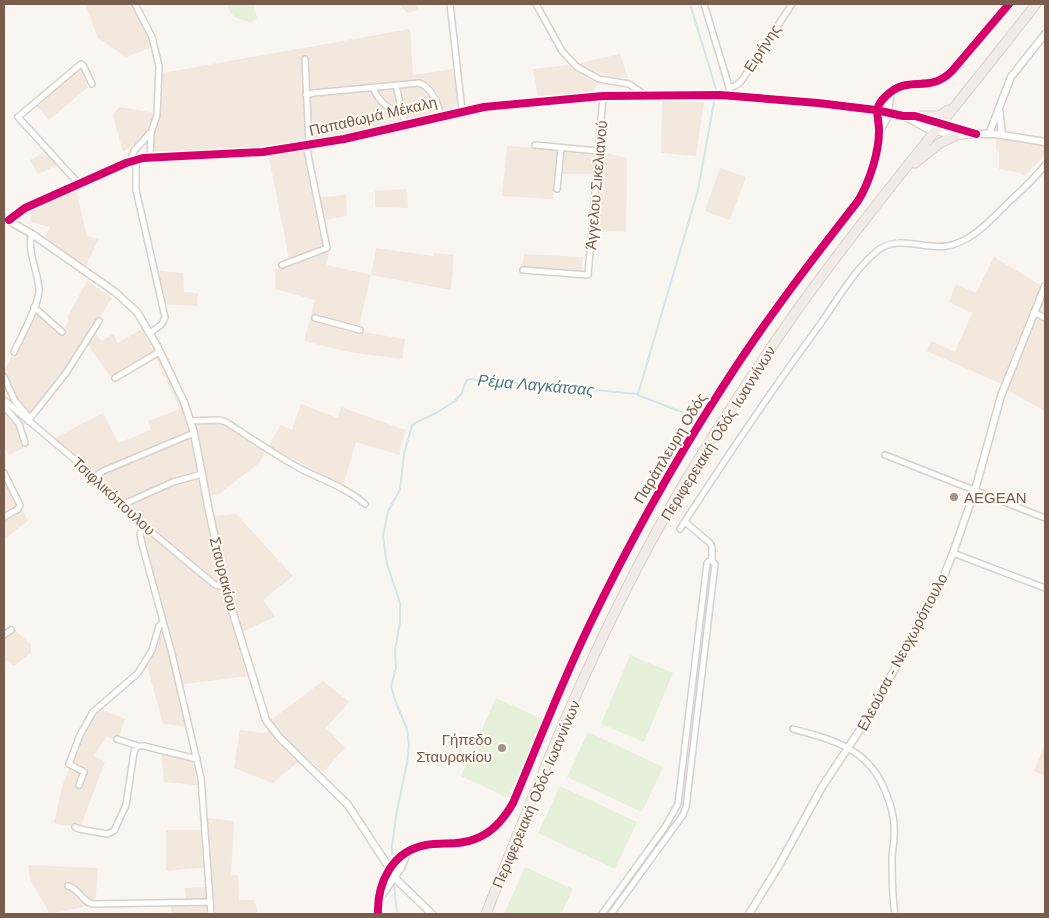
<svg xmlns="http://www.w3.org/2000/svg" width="1049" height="918" font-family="Arial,sans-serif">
  <rect width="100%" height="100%" fill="#f9f5f0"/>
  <!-- residential -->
  <path fill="#f2e8de" d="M85,4H133L150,37L153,47L126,57L98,38Z
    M399,4H417L419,10L407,13Z
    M410,29L413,75L454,69L457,103L452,108L375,128L303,141L314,198L346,195L347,216L319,221L326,251H329L327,265L371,275L376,248L433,256V253L454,255L451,290L371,275L358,331L405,339L402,359L349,352L304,341L315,300L275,289V270L290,264L267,147L209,151H155L153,145V134L158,125L160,111L162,73Z
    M620,54L628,78H617L589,70L582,66L580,63Z
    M569,65L588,79L598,82L593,92L538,96L533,69Z
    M79,67L88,87L49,120L35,104Z
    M662,101L704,102L696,156L661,153Z
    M119,107L155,113L152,125L149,129L140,140L123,152L113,115Z
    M996,137L1045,146L1044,156L1025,176L1020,173L999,169V153L996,150Z
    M507,146L598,151L627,158L626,232L590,230L594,174H556L553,199L502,196Z
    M45,152L58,165L38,174L30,160Z
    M720,168L746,177L730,220L705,211Z
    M407,189L408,208L375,207V191Z
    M76,190L87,236L99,239L85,267L44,238L50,227L30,222L33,207Z
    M524,254L583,257L581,273L522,268Z
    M994,257L1045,288V411L1007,390L1008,387L927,351L931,341L955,352L972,313L949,302L956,284L976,293Z
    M158,271L183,273L184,292L198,293L197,306L164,304Z
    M87,281L112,298L92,329L102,341L113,334L118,343L142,329L179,399L188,425L226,423L266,450L259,463L219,494L202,497L206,517L236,514L293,576L263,600L275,617L235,635L247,676L178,685L187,727L163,724L147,665L154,652L160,630L167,627L143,539L153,528L55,438L103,413L118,443L151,430L148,421L180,409L153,352L111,377L85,341L76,355L33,417L18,429L25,447L9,455L4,447V409L17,427L31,416L16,399L4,374V371L13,353L16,354L36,312L61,334L69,321L67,318Z
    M301,404L338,418L341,407L405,430L399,455L356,442L343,485L268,446L281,425L292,430Z
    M4,476L28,521L4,539Z
    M14,629L31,645V653L14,666L7,660L4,663V638Z
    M323,681L349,702L326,728L345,748L323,772L305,756L273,783L234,768L240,730L264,733L275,726L271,720Z
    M100,709L125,719L118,740L106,737L94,756L105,762L80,828L54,823L62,787L81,738L95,712Z
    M1045,744V776L1034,771Z
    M161,753L192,760L198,785L164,782Z
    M208,818L234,821L231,875H238L239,900H255L258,914H172L171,906H187L185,888L210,887L209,867L166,871V830H208Z
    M28,865L98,868L95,906H88L50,914L30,879Z"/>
  <!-- green -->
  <path fill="#e7f0db" d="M228,4H254L257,18L251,22C239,19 229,18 228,4Z
    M630,655L673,673L644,742L601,724Z
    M496,698L544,720L508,798L461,776Z
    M588,732L663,767L642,812L567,777Z
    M560,786L637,822L615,869L538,833Z
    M525,867L573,889L561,914H504Z"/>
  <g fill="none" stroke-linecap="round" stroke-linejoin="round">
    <!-- stream -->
    <path stroke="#d0e8ea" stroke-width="2" d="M690,4L716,89
      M638,395L692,416
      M392,855V845L397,811L407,763L409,746L407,729L396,703L391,687L396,668L395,650L400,622V603L387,564L383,536L388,511L400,490L404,453L412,426L415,423L436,413L455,401L462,393L464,386L467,380L471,379L486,382L518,383L638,394L698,190L714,102
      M394,883L397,914"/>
    <!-- minor casing -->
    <g stroke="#d7d1cb" stroke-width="8">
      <path id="minor" d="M135,4L152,37L159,66L157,115L151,133L150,157
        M450,4L462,110
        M536,4L562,51L577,67L599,79L629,84L645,95
        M704,4L730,90
        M305,59L309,145
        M396,85L405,125
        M373,88C379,101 387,110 402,112
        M729,88L737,85L742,80L792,4
        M306,95L314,93L419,83C432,87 437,103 441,115
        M535,145L598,151
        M136,159V190L165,317L162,324L150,333
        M130,161L134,151L150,133
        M79,184L18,117L81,64L83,65L92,84
        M557,189L561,148
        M282,265L327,248L306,145
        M523,270L588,275L603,96
        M34,307L62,332
        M1034,312L1045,318
        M315,318L360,330
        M14,352C21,337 38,307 39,291C39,273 26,250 32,234
        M4,377L15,401L28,416V420
        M115,378L159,352
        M4,400L86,469L131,515L214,584L218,586H226
        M4,406L19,424L25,443
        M28,421L66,373L99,321
        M190,421L219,420L226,422C251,438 275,455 301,469C323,480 347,488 365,504
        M885,455L1045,518
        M4,473L20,505L18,509L4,517
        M95,477L103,471L194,433
        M122,505L173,482L202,474
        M144,526L140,534L142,544L172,654L201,778L211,914
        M680,529C725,459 772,390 821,323C837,300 855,269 877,251C898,234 924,250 947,246C974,241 992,218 1011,200C1023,189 1035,178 1045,165
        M953,553L1045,588
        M4,635L11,630
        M793,729C834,740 870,749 886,793C890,803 894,815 894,826C895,836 893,847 892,857C892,876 892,896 895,914
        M117,739L138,746
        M79,785L84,772L69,764L80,735L93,712L138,673L152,650L159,626L163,622
        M75,827L79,829L107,834L114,831L126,805L134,752L137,746H144L197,759
        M68,886C78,888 82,901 92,904L210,902
        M602,914L665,827L678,804L707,563L709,561H712
        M611,914L683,815L686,807L715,564L712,561V547L710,543L685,522"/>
    </g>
    <!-- tertiary casing -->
    <g stroke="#d7d1cb" stroke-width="9">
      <path id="tertiary" d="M999,109L1002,134
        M904,116L926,128L955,136L976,134H996L1045,142
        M879,132L887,118L891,91
        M989,134L1011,77L1045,34
        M4,218L32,234L115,292L137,312L156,344L184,402L194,433L209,511L227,594L266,720L279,737L348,805L398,881L432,914
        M9,220L25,208L126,163L143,158L263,152L344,139L484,107L603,96L720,95L818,103L876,110L903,116H915L976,134
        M379,899L401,868L407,853
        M378,914C377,883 392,851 426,845C442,842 459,846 475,839C492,833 504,819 513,803C538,744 561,684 589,626C629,543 674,462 724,385C765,321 811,261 858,201C869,183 879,153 879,131C879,115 872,109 886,96C909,73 928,95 952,71L1009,4
        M749,914L778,867L822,787L869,716L938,590L953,553L975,490L1001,396L1045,286"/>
    </g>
    <!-- trunk casing -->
    <g stroke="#dad1cc" stroke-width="11">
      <path id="trunk" d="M919,116H939L948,110
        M915,163L940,143L955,136
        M486,914C547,758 611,600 700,457C730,408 762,360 795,313C871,207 956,107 1036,4"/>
    </g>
    <!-- minor -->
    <use href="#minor" stroke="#fefefd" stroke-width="5"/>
    <!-- tertiary -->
    <use href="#tertiary" stroke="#fefefd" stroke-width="6"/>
    <!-- trunk -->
    <use href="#trunk" stroke="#f2ece8" stroke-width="9"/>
    <!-- cycleway casing -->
    <g stroke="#fffaf3" stroke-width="11">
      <path id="cycleway" d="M9,220L25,208L126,163L143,158L263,152L344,139L484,107L603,96L720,95L818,103L876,110L903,116H915L976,134
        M378,914C377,883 392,851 426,845C442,842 459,846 475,839C492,833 504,819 513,803C538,744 561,684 589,626C629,543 674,462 724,385C765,321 811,261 858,201C869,183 879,153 879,131C879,115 872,109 886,96C909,73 928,95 952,71L1009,4"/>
    </g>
    <!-- cycleway -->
    <use href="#cycleway" stroke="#d6006c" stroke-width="8"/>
  </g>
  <!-- markers -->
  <g fill="#a69286" stroke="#fffaf3" stroke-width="2">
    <circle cx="954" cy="497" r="5"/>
    <circle cx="502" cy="748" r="5"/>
  </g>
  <g text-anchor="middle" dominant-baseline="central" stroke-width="4" stroke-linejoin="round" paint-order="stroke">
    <!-- street labels -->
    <g font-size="15" fill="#7a5c4d" stroke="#fffaf3">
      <text transform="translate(762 48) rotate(-57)">Ειρήνης</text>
      <text transform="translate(373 116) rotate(-13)">Παπαθωμά Μέκαλη</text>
      <text transform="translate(596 185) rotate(-85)">Άγγελου Σικελιανού</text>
      <text transform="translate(718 433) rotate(-58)">Περιφερειακή Οδός Ιωαννίνων</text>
      <text transform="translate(670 448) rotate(-59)">Παράπλευρη Οδός</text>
      <text transform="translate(114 496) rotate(43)">Τσιφλικόπουλου</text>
      <text transform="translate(224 574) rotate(76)">Σταυρακίου</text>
      <text transform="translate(902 652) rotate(-62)">Ελεούσα - Νεοχωρόπουλο</text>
      <text transform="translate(536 794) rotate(-67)">Περιφερειακή Οδός Ιωαννίνων</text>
    </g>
    <!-- poi labels -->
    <g font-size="15" fill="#7a5c4d" stroke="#fffaf3" text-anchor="start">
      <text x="964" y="497">AEGEAN</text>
      <text x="492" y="739" text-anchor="end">Γήπεδο<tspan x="492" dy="17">Σταυρακίου</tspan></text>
    </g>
    <!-- water labels -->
    <g font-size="16" font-style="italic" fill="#437c86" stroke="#fffaf3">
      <text transform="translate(536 385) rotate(5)">Ρέμα Λαγκάτσας</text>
    </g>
  </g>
  <!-- border -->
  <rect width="1049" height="918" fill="none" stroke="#7a5c4d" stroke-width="10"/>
</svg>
